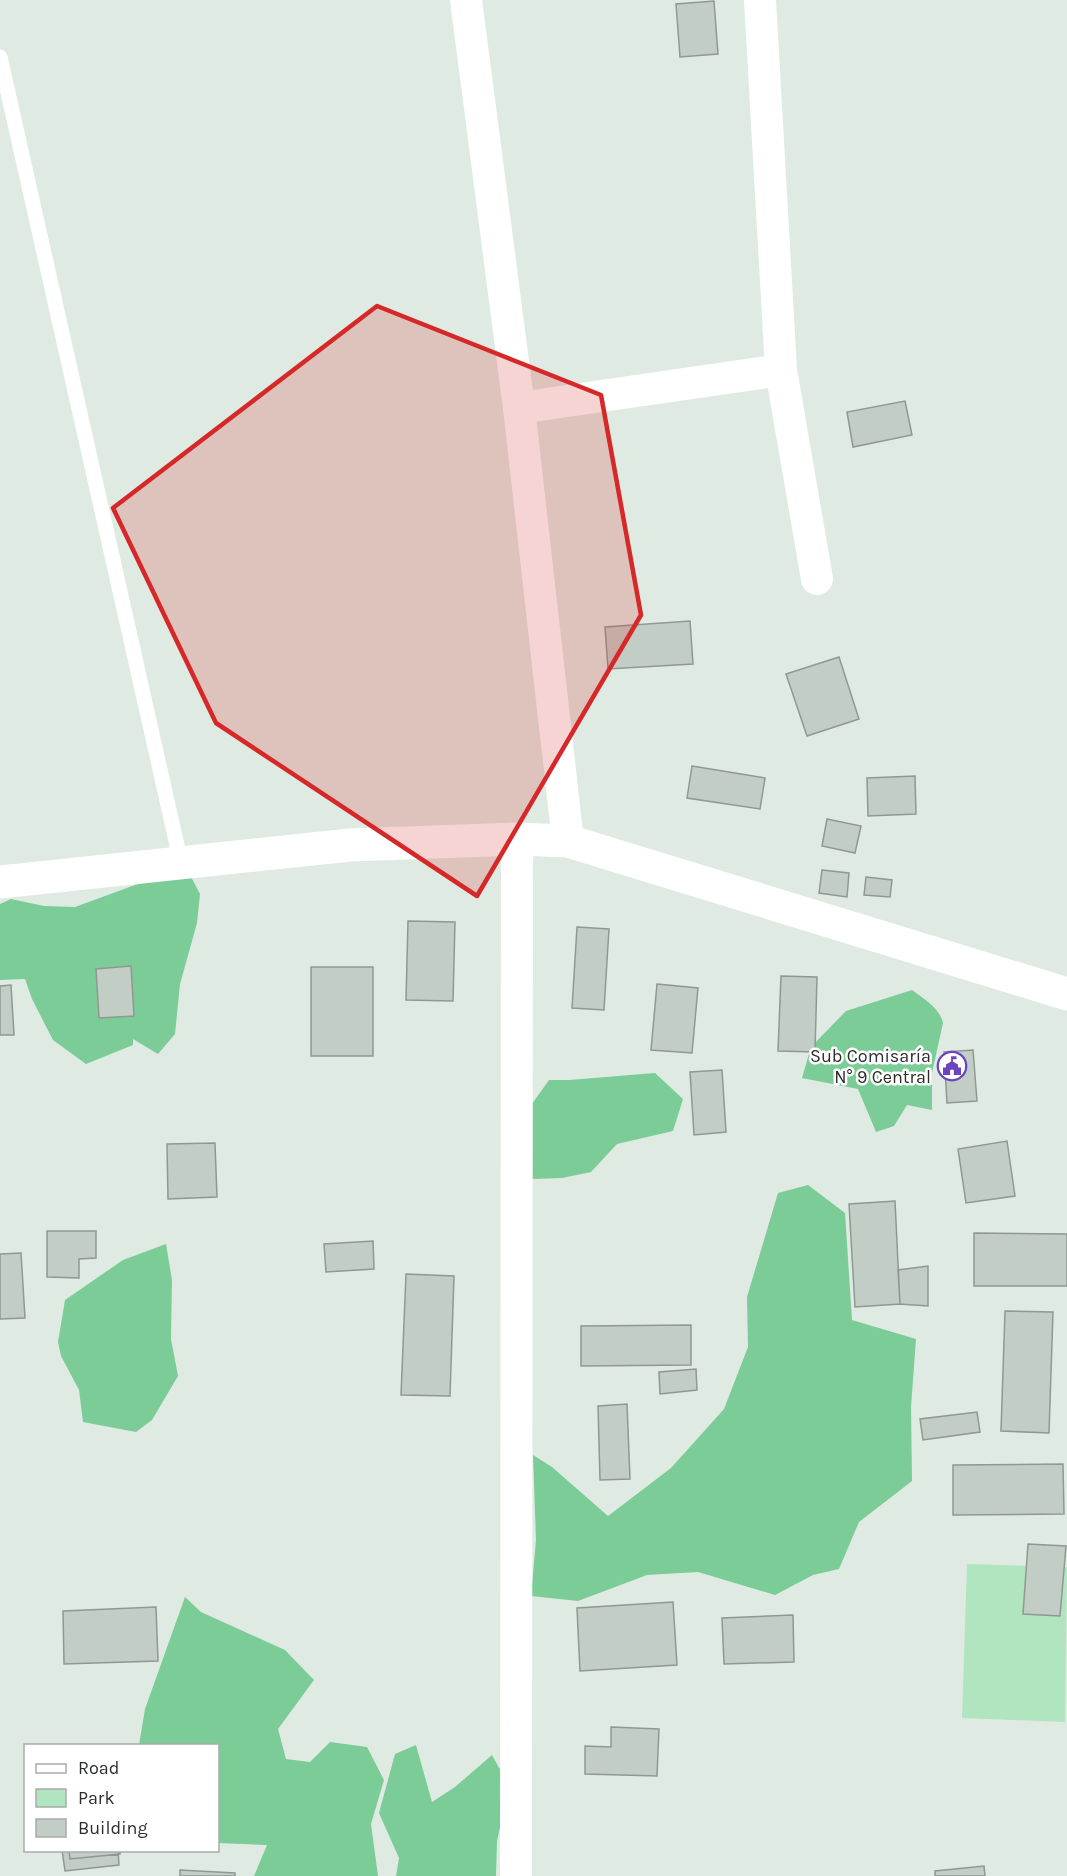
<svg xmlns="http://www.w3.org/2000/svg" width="1067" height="1876" font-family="Karla,sans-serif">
  <rect width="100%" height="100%" fill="#dfeae2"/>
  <!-- green -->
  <path fill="#b0e5c0" d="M967,1564L1067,1567L1065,1722L962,1718Z"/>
  <!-- forest -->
  <path fill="#7bcc97" d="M188,871L200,894L197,923L180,984L175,1034L158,1054L133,1039V1045L86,1064L53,1040L32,999L25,979L0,980V904L11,899L44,906L75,907L135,885Z
    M912,990C924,999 940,1008 943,1023L932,1073V1110L907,1105L894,1126L876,1132L858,1089L802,1078L811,1047L846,1011Z
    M655,1073L683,1099L673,1131L617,1144L591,1172L562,1178L532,1179L522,1118L549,1080H569Z
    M808,1185L845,1213L852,1320L916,1339L911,1407L912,1481L859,1522L839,1569L813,1575L775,1595L698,1572L647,1575L578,1601L531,1596L536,1540L533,1455L552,1467L608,1516L671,1468L724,1409L748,1347L747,1297L778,1193Z
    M166,1244L172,1280L171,1339L178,1376L152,1420L136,1432L83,1422L79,1390L61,1356L58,1342L65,1300L123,1260Z
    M185,1597L201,1612L285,1650L314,1680L278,1729L286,1759L310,1762L330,1742L367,1747L384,1780L371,1824L378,1876H254L267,1845L218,1843V1746L139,1745L145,1709Z
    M416,1745L432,1802L455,1787L492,1755L509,1786L497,1841L496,1876H396L399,1858L379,1813L395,1754Z"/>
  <!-- building -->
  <path fill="#c2cdc5" stroke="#8f9992" stroke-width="1.5" d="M714,1L718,54L680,57L676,4Z
    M905,401L912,435L853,447L847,412Z
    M690,621L693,664L608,669L605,627Z
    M839,657L859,719L807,736L786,674Z
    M692,766L765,778L760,809L687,798Z
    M915,776L916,814L868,816L867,778Z
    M827,819L861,826L855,853L822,846Z
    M822,870L849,873L847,897L819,893Z
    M866,877L892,880L890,897L864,895Z
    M408,921L455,922L453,1001L406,1000Z
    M577,927L609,929L604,1010L572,1008Z
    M131,966L134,1016L99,1018L96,969Z
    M311,967H373V1056H311Z
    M781,976L817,977L815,1052L778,1051Z
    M657,984L698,988L692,1053L651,1050Z
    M11,985L14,1035H0V986Z
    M973,1050L977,1101L947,1103L944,1052Z
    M722,1070L726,1132L694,1135L690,1072Z
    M1007,1141L1015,1196L966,1203L958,1149Z
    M215,1143L217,1197L168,1199L167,1144Z
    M895,1201L900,1304L855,1307L849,1204Z
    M47,1231H96V1258L79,1259V1278L47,1277Z
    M974,1233L1067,1234V1286H974Z
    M373,1241L374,1269L326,1272L324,1244Z
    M21,1253L25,1318L0,1319V1254Z
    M928,1266V1306L900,1304L898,1270Z
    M406,1274L454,1276L450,1396L401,1395Z
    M1005,1311L1053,1312L1049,1433L1001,1431Z
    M691,1325V1365L581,1366V1326Z
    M696,1369L697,1390L660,1394L659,1372Z
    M627,1404L630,1479L600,1480L598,1406Z
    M977,1412L980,1432L923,1440L920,1419Z
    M1063,1464L1064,1514L953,1515V1465Z
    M1028,1544L1066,1546L1060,1616L1023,1614Z
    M673,1602L677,1665L580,1671L577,1608Z
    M156,1607L158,1661L64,1664L63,1611Z
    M793,1615L794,1662L724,1664L722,1618Z
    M611,1727L659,1729L657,1776L585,1774V1746L611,1747Z
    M62,1850H118L119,1865L65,1871Z
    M69,1850H120V1854L70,1859Z
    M984,1866L985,1876H935V1871Z
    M180,1870L235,1873V1876H180Z"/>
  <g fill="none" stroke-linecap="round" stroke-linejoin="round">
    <!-- service -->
    <path stroke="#fff" stroke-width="15" d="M0,57L181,863"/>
    <!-- minor -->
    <path stroke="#fff" stroke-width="32" d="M466,0L519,408L568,841
      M760,0L781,370L817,579
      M519,408L781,370
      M516,1876L517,839"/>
    <!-- tertiary -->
    <path stroke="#fff" stroke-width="33" d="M0,882L350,845L517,839L568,841L1067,994"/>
  </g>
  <!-- marked area -->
  <path fill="#d62828" fill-opacity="0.2" stroke="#d62828" stroke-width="4.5" stroke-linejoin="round" d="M377,306L601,395L641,615L477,896L216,723L113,508Z"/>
  <!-- icons -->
  <defs>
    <g id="civic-ring" transform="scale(1.5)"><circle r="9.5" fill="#fff" stroke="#6b45bd" stroke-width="1.5"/><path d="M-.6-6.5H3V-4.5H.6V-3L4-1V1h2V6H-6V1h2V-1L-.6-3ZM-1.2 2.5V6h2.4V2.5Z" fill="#6b45bd"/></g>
  </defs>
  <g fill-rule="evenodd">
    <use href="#civic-ring" x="952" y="1066"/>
  </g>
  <g text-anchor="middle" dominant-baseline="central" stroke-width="5" stroke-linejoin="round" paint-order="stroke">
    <!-- poi labels -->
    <g font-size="18" fill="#2a2e2b" stroke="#fff" text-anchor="end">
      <text x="931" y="1056">Sub Comisaría<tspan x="931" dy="21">N° 9 Central</tspan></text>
    </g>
  </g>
  <!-- legend -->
  <rect x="24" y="1744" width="195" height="108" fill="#ffffff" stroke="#aaabaa" stroke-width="1.5"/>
  <rect x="36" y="1764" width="30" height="9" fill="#ffffff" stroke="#aaabaa" stroke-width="1.5"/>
  <text x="78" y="1774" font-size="18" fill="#2a2e2b">Road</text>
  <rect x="36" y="1789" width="30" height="18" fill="#b0e5c0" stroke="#aaabaa" stroke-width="1.5"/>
  <text x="78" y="1804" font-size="18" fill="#2a2e2b">Park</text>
  <rect x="36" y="1819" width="30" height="18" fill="#c2cdc5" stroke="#aaabaa" stroke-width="1.5"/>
  <text x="78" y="1834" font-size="18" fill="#2a2e2b">Building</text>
</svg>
